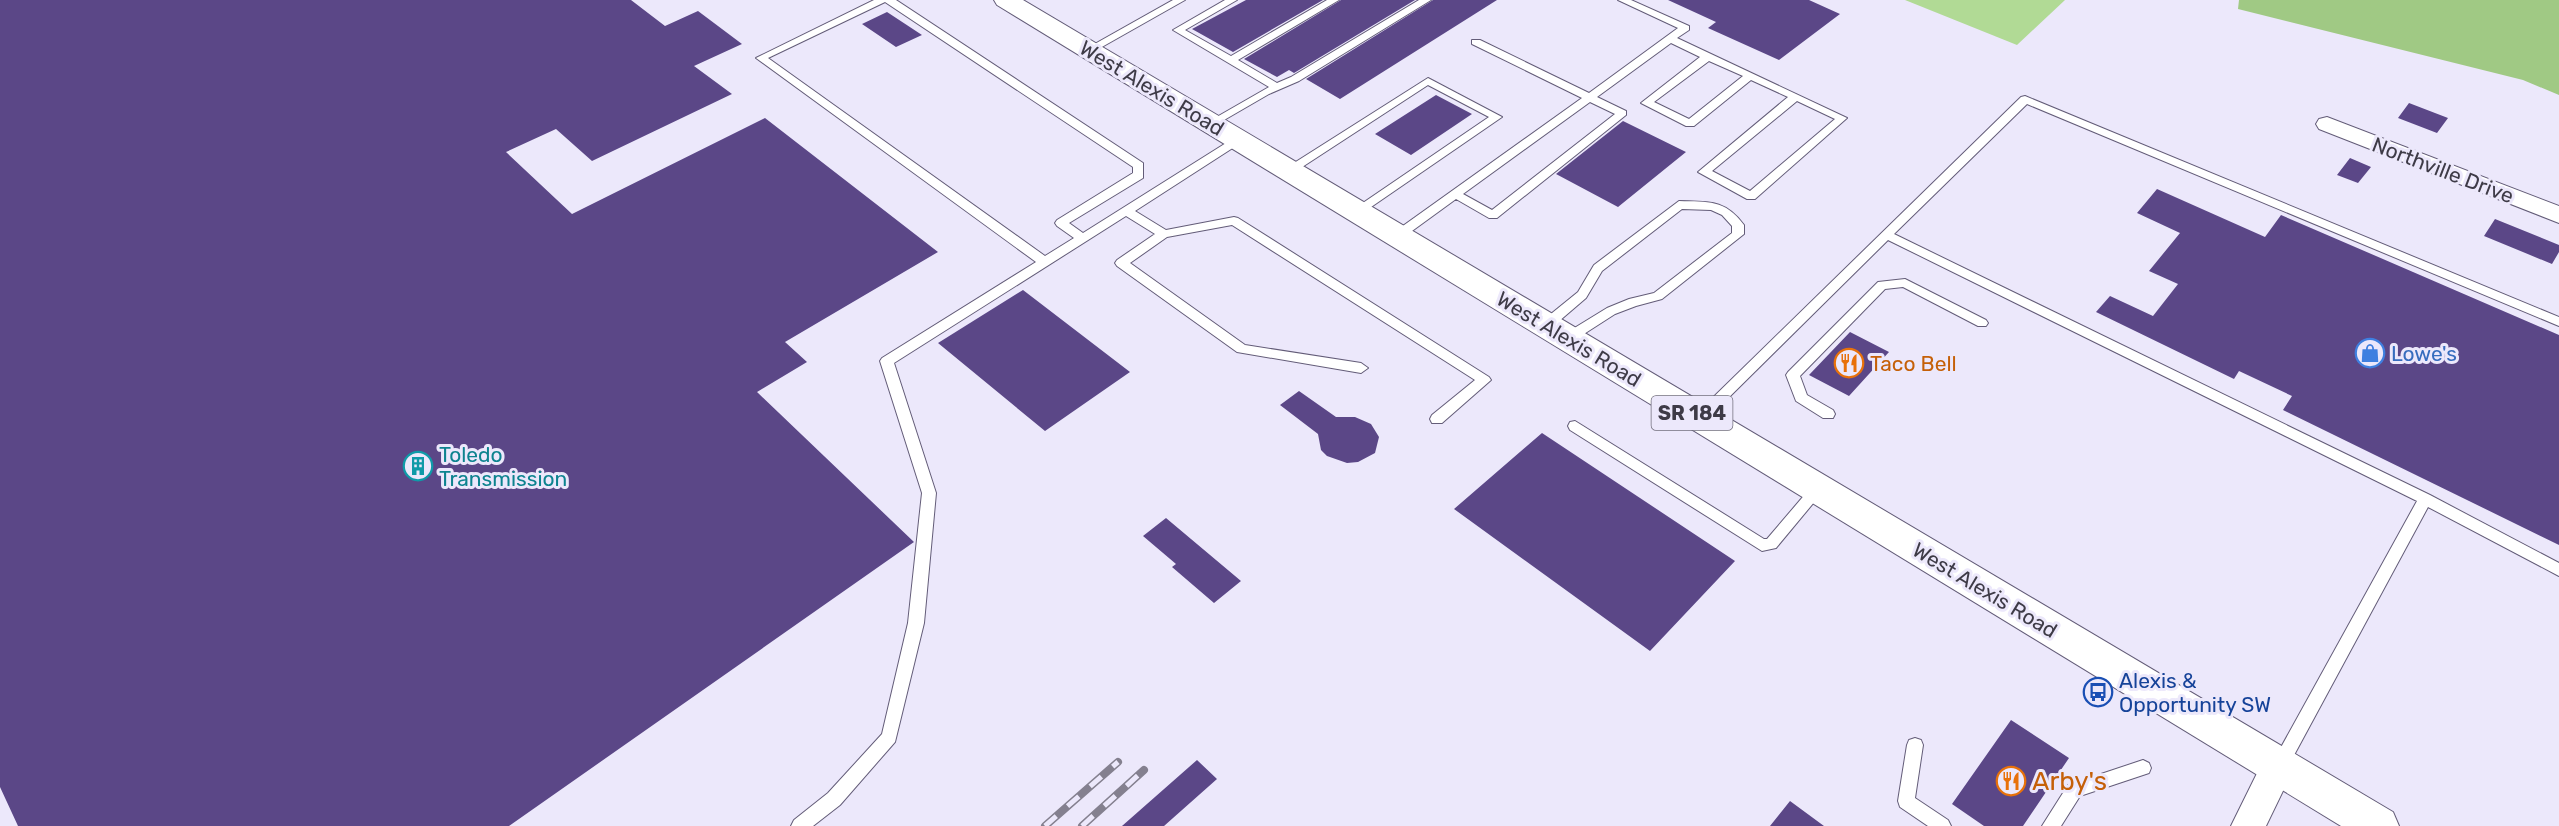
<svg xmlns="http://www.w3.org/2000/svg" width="2559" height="826" font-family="Rubik,sans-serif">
  <rect width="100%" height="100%" fill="#ece8fb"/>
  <!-- green -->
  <path fill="#b1da95" d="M1905,0H2065L2017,45Z"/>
  <!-- forest -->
  <path fill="#a0c984" d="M2239,0H2559V95L2523,80L2238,9Z"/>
  <!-- building -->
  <path fill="#5b4787" d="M0,0H631L665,26L698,11L742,44L694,66L732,94L592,161L556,129L506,152L572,214L765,118L938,252L785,342L807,362L757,392L914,542L509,826H18L0,787Z
    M1246,0H1323L1233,52L1192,29Z
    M1341,0H1415L1294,73L1289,70L1277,77L1244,59Z
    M1433,0H1497L1340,99L1306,79Z
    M1668,0H1809L1840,14L1779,60L1708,28L1716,22Z
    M887,12L922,35L896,47L862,24Z
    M1436,95L1472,114L1411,155L1375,134Z
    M2409,103L2448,118L2437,133L2398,118Z
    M1623,121L1686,152L1618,207L1556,174Z
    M2350,158L2371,167L2358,183L2337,175Z
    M2157,189L2265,237L2281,215L2559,335V545L2283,410L2292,396L2239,371L2234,379L2096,312L2110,296L2153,316L2178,284L2149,271L2180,233L2137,213Z
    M2495,219L2559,245V252L2552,264L2484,236Z
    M1023,290L1130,372L1045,431L938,343Z
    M1850,332L1889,352L1849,396L1809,375Z
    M1299,391L1336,417H1355L1371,424L1379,437L1375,453L1358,462L1347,463L1327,456L1321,450L1318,434L1280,405Z
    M1542,433L1735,561L1650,651L1454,509Z
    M1166,518L1241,581L1214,603L1172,567L1176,564L1143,536Z
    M2011,720L2069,758L2023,826H1984L1952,804Z
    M1197,760L1217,779L1164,826H1122Z
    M1790,801L1824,826H1770Z"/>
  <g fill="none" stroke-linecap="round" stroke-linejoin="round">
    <!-- service casing -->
    <g stroke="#635c78" stroke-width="2">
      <path id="service" d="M874,0H896L1143,163V178L1069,223L1083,233L1234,138H1242V142L1135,211L1166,230L1234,217L1238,218L1489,377L1491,380L1442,423H1432L1430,419L1432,415L1475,380L1232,225L1167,237L1130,263L1245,345L1361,363L1368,368L1361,373L1237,352L1117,266L1115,263L1117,260L1155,234L1126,216L894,363L936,493L924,623L895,742L840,805L813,826H791L794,820L828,793L882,734L908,623L922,493L880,361L882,358L1036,262L756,58ZM885,2L1133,167V173L1057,220L1055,223L1057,226L1074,238L1045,256L768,58Z
        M1173,0H1185L1093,52H1085L1084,50Z
        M1225,0H1237L1185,30L1231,56L1327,0H1339L1238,60L1277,83L1291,77L1419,0H1431L1299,81L1269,94L1212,127L1208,126V122L1269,87L1173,30Z
        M1618,0H1631L1689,26V30L1677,38L1847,118L1755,199H1747L1698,172L1788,97L1751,80L1694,126H1686L1641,103L1700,57L1671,43L1597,97L1626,111V115L1497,218H1489L1456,199L1401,239H1393L1391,236L1393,233L1582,98L1472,44V40H1480L1589,93L1678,28ZM1709,61L1743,76L1689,119L1654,102ZM1797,101L1835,119L1750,191L1712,171ZM1590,102L1615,114L1492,210L1463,194Z
        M1428,78L1502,117L1358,216L1352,212L1354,209L1489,117L1428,85L1293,173L1289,174L1283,170Z
        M2025,96L2559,317V326L2027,104L1894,234L2430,495L2559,563V576L2428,507L2286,770L2280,773L2274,770L2272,765L2274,760L2417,501L1888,240L1705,421H1695L1693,417L2021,97Z
        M1679,201C1708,202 1725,199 1744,225V234L1662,299L1636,306L1615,314L1573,341H1563L1562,338L1563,335L1607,308L1629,299L1654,293L1732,233V226L1722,215L1711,210L1682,209L1602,271L1586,298L1551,328H1541L1540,325L1541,322L1578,292L1594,265Z
        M1905,279L1986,320L1988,323L1986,326H1978L1903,287L1885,289L1800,376L1807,395L1833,410L1835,414L1833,418H1823L1796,401L1786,375L1788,372L1878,282Z
        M1575,421L1764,539H1767L1813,485H1823L1825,489L1776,548L1762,551L1570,430L1568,426L1570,422Z
        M1915,738L1921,740L1923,745L1915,798L1948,820L1951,826H1928L1900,807L1898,801L1907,745L1909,740Z
        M2143,760L2149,763L2151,768L2149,773L2080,796L2061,826H2042L2068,785Z"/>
    </g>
    <!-- minor casing -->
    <g stroke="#635c78" stroke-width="2">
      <path id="minor" d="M2327,117L2559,206V223L2319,129L2316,124L2319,119Z
        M2278,751L2290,755L2295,766L2266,826H2231L2266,755Z"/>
    </g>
    <!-- primary casing -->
    <g stroke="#635c78" stroke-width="2">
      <path id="primary" d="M994,0H1023L2393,812L2399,826H2341L997,5Z"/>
    </g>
    <!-- service -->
    <use href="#service" fill="#fff" fill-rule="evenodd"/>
    <!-- minor -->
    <use href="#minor" fill="#fff" fill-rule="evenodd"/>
    <!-- primary -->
    <use href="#primary" fill="#fff" fill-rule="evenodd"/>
    <!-- rail casing -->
    <g stroke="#84808f" stroke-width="8">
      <path id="rail" d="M1045,826L1118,762
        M1082,826L1144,770"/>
    </g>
    <!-- rail -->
    <use href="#rail" stroke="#ece8fb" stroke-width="5" stroke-dasharray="15" stroke-linecap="butt"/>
  </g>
  <!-- icons -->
  <defs>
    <g id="shop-ring" transform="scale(1.5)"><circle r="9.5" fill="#ece8fb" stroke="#3f7fe0" stroke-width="1.5"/><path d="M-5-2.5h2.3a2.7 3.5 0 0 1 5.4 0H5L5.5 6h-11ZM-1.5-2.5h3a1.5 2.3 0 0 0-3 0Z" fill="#3f7fe0"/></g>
    <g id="restaurant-ring" transform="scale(1.5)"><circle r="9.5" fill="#ece8fb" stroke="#e8710a" stroke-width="1.5"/><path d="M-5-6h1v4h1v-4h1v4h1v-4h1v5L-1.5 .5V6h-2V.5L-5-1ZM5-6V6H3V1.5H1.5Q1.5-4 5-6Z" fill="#e8710a"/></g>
    <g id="building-ring" transform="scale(1.5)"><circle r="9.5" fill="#ece8fb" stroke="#0f9aa8" stroke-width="1.5"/><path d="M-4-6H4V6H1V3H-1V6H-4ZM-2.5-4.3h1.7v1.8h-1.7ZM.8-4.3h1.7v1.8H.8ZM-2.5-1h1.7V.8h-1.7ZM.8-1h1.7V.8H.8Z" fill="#0f9aa8"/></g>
    <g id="bus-ring" transform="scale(1.5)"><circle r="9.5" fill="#ece8fb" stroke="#1a4fb4" stroke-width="1.5"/><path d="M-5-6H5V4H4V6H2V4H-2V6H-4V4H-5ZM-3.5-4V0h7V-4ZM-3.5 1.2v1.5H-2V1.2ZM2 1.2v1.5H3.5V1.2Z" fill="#1a4fb4"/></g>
  </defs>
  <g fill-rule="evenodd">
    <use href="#shop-ring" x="2370" y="353"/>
    <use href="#restaurant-ring" x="1849" y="363"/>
    <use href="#building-ring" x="418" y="466"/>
    <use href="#bus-ring" x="2098" y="692"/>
    <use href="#restaurant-ring" x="2011" y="781"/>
  </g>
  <g text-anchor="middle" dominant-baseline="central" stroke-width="6" stroke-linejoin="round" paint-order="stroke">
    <!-- shield labels -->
    <rect fill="#ece8fb" stroke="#726f7d" stroke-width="1.5" x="1651.5" y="396" width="81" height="34" rx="4.5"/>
    <g font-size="20" font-weight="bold" fill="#3e3b47">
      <text x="1692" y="413">SR 184</text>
    </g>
    <!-- street labels -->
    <g font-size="21" fill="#3e3b47" stroke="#ece8fb">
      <text transform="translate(1152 88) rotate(31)">West Alexis Road</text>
      <text transform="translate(2443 170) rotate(21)">Northville Drive</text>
      <text transform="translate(1569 339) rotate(31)">West Alexis Road</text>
      <text transform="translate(1985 590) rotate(31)">West Alexis Road</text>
    </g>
    <!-- shop labels -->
    <g font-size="21" fill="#366cbe" stroke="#ece8fb" text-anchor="start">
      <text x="2391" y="353">Lowe's</text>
    </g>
    <!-- food labels -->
    <g font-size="21" fill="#c56008" stroke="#ece8fb" text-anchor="start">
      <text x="1870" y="363">Taco Bell</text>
    </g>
    <!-- culture labels -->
    <g font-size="21" fill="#0d838f" stroke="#ece8fb" text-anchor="start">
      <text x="439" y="454">Toledo<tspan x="439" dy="24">Transmission</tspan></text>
    </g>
    <!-- transit labels -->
    <g font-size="21" fill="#164399" stroke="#ece8fb" text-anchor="start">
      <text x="2119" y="680">Alexis &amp;<tspan x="2119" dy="24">Opportunity SW</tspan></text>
    </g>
    <!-- near-food labels -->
    <g font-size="26" fill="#c56008" stroke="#ece8fb" text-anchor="start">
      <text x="2032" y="781">Arby's</text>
    </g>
  </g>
</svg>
